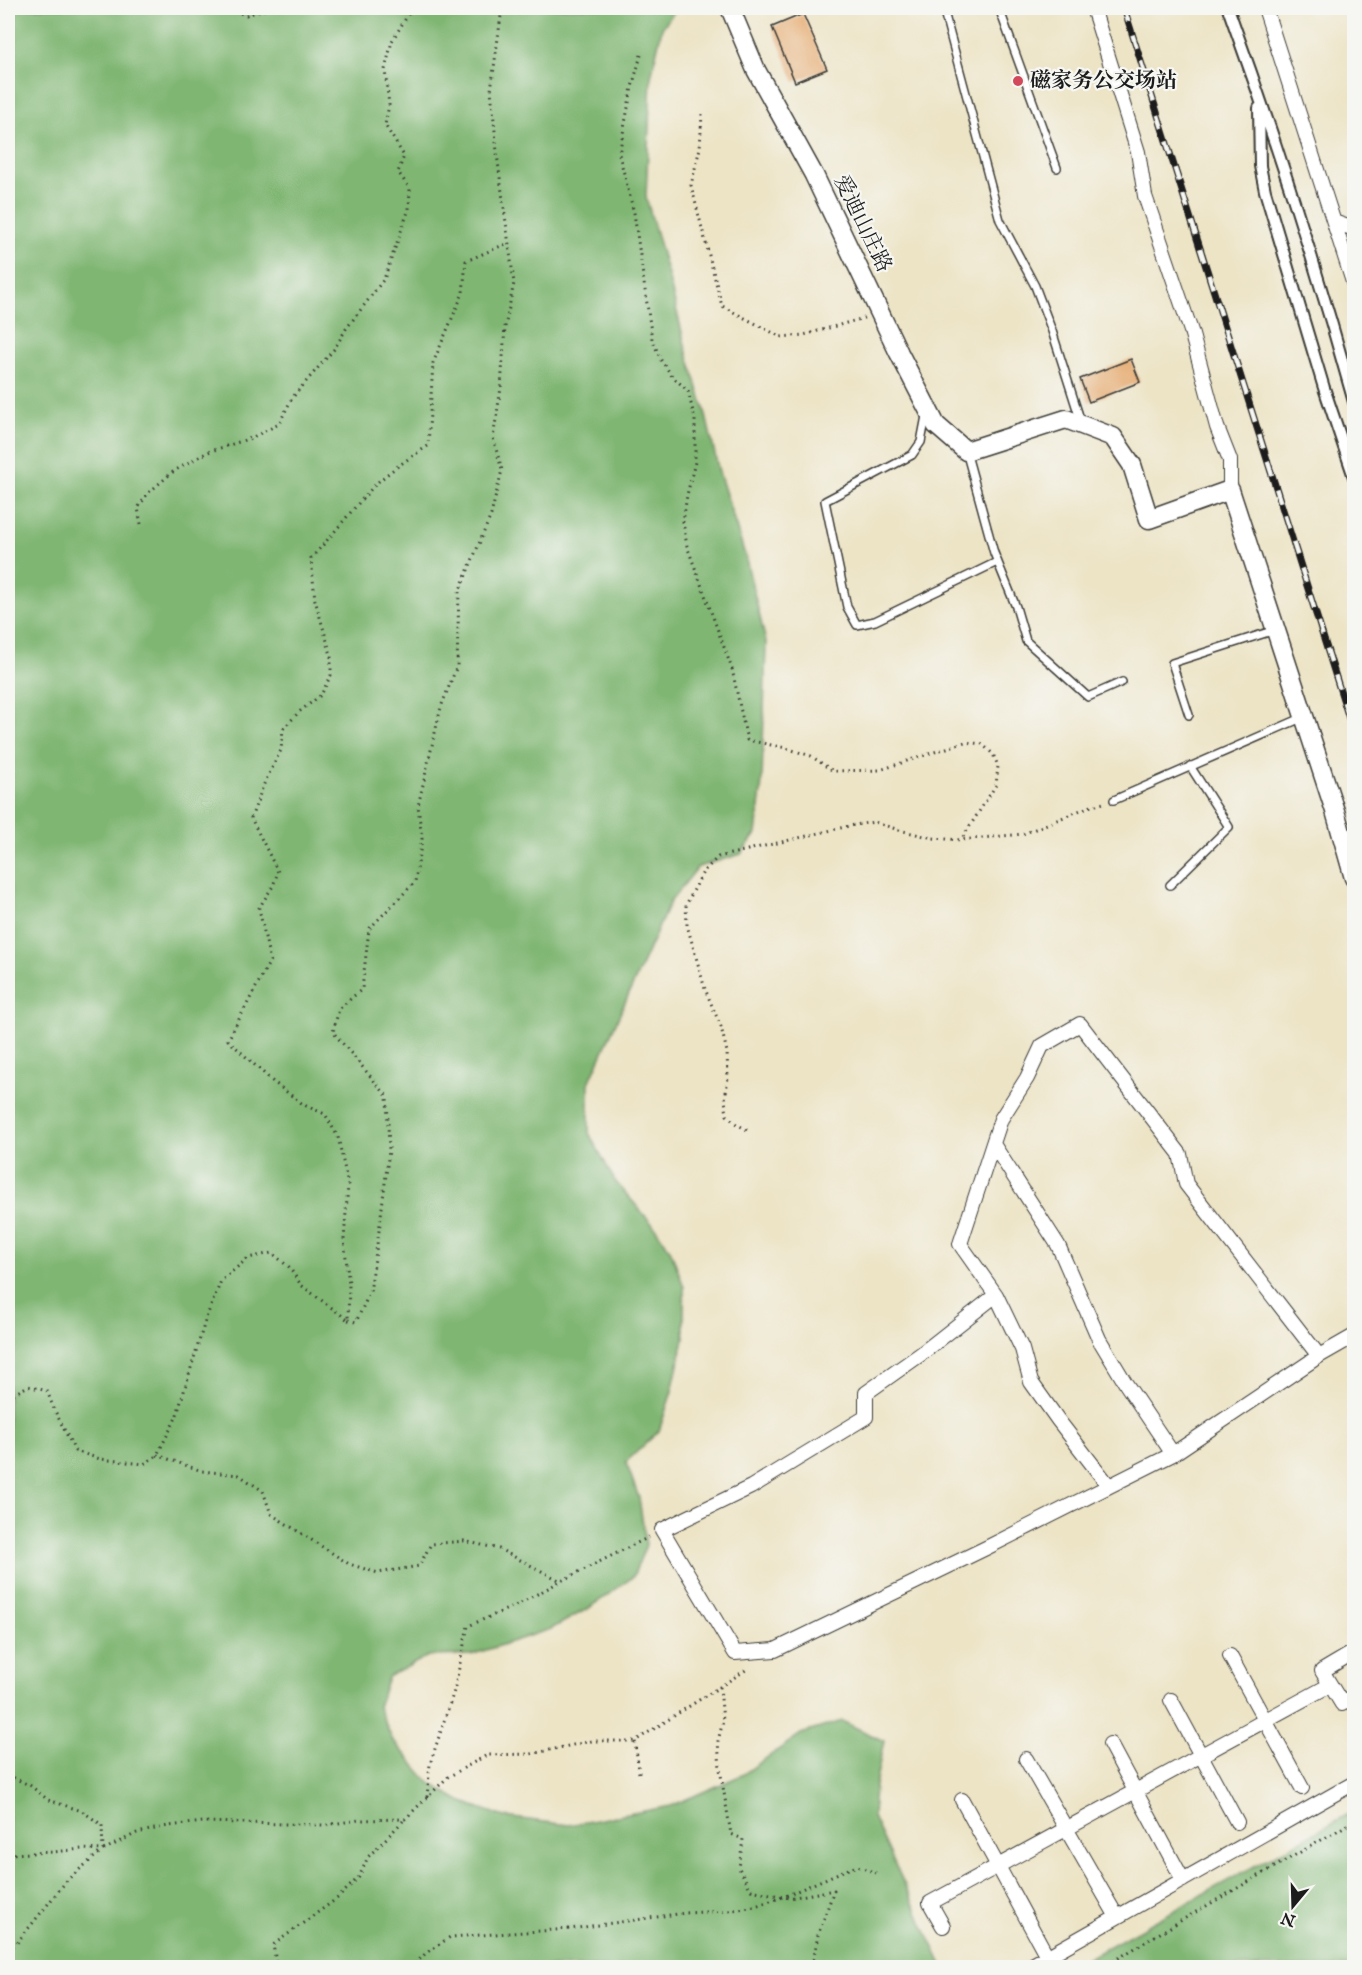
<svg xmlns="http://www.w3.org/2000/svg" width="1362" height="1975" font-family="'IM FELL English','Noto Serif SC',serif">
  <rect width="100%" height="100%" fill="#f6f6f2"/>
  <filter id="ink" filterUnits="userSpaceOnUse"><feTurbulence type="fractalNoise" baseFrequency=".0167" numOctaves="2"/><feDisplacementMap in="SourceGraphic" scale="12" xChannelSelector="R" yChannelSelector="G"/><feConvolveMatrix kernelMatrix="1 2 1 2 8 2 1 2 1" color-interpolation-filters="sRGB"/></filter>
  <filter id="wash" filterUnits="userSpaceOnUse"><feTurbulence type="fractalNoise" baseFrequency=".008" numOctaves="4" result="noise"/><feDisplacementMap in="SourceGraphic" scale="24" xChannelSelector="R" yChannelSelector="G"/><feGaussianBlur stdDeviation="1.35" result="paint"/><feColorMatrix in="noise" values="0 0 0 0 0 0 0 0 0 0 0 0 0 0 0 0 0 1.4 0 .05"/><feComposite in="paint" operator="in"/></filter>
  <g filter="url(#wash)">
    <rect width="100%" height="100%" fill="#ede4c6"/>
    <!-- forest -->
    <path fill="#7fb672" stroke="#4e6947" stroke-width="1.5" d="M8,8H677L662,28L651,77L646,197L668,275L686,349L705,411L719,472L745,555L766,642L762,782L756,834L741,854L698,867L670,902L589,1083V1133L615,1181L654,1226L671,1251L684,1287V1339L672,1391L659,1431L626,1462L639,1498L646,1545L633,1577L589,1608L551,1629L471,1655L428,1656L388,1677L378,1707L392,1739L430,1783L460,1801L505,1817L569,1825L671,1806L742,1775L801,1734L842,1721L884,1741L875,1785L873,1817L943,1967H8Z
      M1354,1811V1967H1072Z"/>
    <g id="blocks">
      <!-- building -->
      <path fill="#e4a465" d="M803,14L827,69L795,82L772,27Z
        M1131,359L1140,382L1089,402L1080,379Z"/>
    </g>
  </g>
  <g filter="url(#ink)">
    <use href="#blocks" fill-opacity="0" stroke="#3b3a36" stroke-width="1.5"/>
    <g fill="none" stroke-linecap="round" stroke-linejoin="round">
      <!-- service casing -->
      <g stroke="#3b3a36" stroke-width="10">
        <path id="service" d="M943,8L1000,220L1035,286L1052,331L1081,422
          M999,8L1057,168
          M926,416L921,442L912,455L825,501L847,607L857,625L875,621L997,562
          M966,451L994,553L1016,607L1026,641L1088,697L1122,682
          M1189,715L1172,663L1275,630
          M1114,800L1304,717
          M1170,885L1229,827L1190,766"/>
      </g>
      <!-- pedestrian casing -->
      <g stroke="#3b3a36" stroke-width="14">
        <path id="pedestrian" d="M1228,8C1275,137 1317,269 1354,402
          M1259,108L1260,166L1265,191L1324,388L1354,477"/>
      </g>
      <!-- minor casing -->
      <g stroke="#3b3a36" stroke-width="16">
        <path id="minor" d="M1093,8L1138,152L1145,196L1191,331L1217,427L1230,460V490
          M1265,8L1354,285
          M1334,222L1354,229
          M993,1144L1058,1245L1099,1339L1126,1384L1173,1454
          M996,1295L1022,1349L1031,1382L1058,1420L1109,1486
          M1319,1356L1186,1184L1180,1154L1080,1024L1042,1046L1027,1078L1001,1119L960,1244L996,1295L921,1354L866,1393V1417L751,1487L662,1530L735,1653L775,1650L986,1548L1173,1454L1319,1356L1354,1336
          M1354,1652L1322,1671L1342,1704L1354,1696
          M1230,1656L1302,1788
          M1171,1700L1237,1822
          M1110,1744L1183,1880
          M1026,1759L1117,1917
          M962,1800L1047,1956
          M943,1926L930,1903L1330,1685
          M1027,1968L1354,1783"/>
      </g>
      <!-- tertiary casing -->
      <g stroke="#3b3a36" stroke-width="21">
        <path id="tertiary" d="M730,8L756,70L814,175L899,353L936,425L966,451L1066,419L1113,437L1132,465L1149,519L1230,490L1335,811L1354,878"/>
      </g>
      <!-- path -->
      <path stroke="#3b3a36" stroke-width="3" stroke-dasharray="1.5 4.5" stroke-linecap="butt" d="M223,8L246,15L271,8
        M641,55L632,87L619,154L634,213L652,339L661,360L672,376L688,391L695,420V462L687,495L683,522L687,546L732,669L747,740L786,748L811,756L833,771L880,770L965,742L982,744L993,754L998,766L996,785L961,840
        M702,114L700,148L691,185L722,306L781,337L804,335L864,318
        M141,524L138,508L148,493L174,471L208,452L251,438L279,424L292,398L335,348L346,329L384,279L409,209L410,189L398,172L404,156L385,125L389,105L385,70L392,41L412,8
        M747,1130L735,1123L727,1115L725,1100L728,1077L727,1052L721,1027L705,989L687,925L686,905L703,872L718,857L849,826L874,822L899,830L933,838L961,840L1023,834L1088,807L1104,803
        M348,1320L356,1322L370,1292L380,1224L389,1150L387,1096L333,1032L339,1009L362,989L369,929L415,882L422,839L418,806L441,707L457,666L459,592L491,515L502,470L493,438L501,388L505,327L514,283L498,162L491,90L502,8
        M8,1397L28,1386L47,1391L54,1409L75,1451L100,1459L144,1464L157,1455L176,1418L206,1318L221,1281L248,1258L272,1253L289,1267L301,1285L348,1320L349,1284L344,1240L348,1185L338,1137L325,1114L304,1105L272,1081L228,1040L270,961L259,908L273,886L278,872L251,818L263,786L281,750L283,729L299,712L321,695L331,675V655L315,600L311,558C335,533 355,505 379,481C394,468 411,457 428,446L433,363L463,293L466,261L508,243
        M157,1455L202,1471L239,1475L263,1491L271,1514L349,1564L378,1573L419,1566L431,1544L464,1541L499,1549L561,1581L649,1537
        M720,1687L723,1721L718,1741L720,1769L731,1834L743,1839L739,1868L751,1890L789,1898L834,1890L818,1935L814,1957L810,1968
        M639,1773L635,1741L749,1668
        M8,1775L31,1786L48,1800L82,1811L102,1825L103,1850L68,1879L16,1944L8,1948
        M427,1797L430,1764L454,1691L468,1626L517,1605L561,1581
        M8,1854L53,1852L82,1849L103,1850L137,1833L168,1826L203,1822L325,1825L359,1820L405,1819L448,1777L487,1755L531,1754L592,1741H635
        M277,1968L273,1945L339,1897L359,1877L368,1857L405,1819
        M411,1968L426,1953L450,1937L570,1929L685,1913L728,1911L755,1906L783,1897L843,1871L857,1866L876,1873
        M1103,1968C1185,1916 1271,1870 1354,1821"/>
      <!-- service -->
      <use href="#service" stroke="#fff" stroke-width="7"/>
      <!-- pedestrian -->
      <use href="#pedestrian" stroke="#fff" stroke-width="10"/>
      <!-- minor -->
      <use href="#minor" stroke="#fff" stroke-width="14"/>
      <!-- tertiary -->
      <use href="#tertiary" stroke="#fff" stroke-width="18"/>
      <!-- rail casing -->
      <g stroke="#1c1c1c" stroke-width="7">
        <path id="rail" d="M1124,8L1354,734"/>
      </g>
      <!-- rail -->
      <use href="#rail" stroke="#f6f6f2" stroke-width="4.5" stroke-dasharray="14" stroke-linecap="butt"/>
    </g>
  </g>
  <!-- markers -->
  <circle fill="#d1495b" stroke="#f6f6f2" stroke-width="2" cx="1018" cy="81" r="6"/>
  <g text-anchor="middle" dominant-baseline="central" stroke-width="4.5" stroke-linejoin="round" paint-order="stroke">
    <!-- poi labels -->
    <g font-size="21" font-weight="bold" fill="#1c1c1c" stroke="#f6f6f2" text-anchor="start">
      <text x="1030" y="81">磁家务公交场站</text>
    </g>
    <!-- street labels -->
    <g font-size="21" fill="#1c1c1c" stroke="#f6f6f2">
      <text transform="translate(862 224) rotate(64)">爱迪山庄路</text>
    </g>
  </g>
  <!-- margin -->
  <rect width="1362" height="1975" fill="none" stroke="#f6f6f2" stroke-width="30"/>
  <!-- north arrow -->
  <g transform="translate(1293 1906) rotate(199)" stroke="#f6f6f2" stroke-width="4.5" paint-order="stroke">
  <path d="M0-4.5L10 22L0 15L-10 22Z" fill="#1c1c1c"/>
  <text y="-9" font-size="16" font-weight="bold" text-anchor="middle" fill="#1c1c1c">N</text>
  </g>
</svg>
